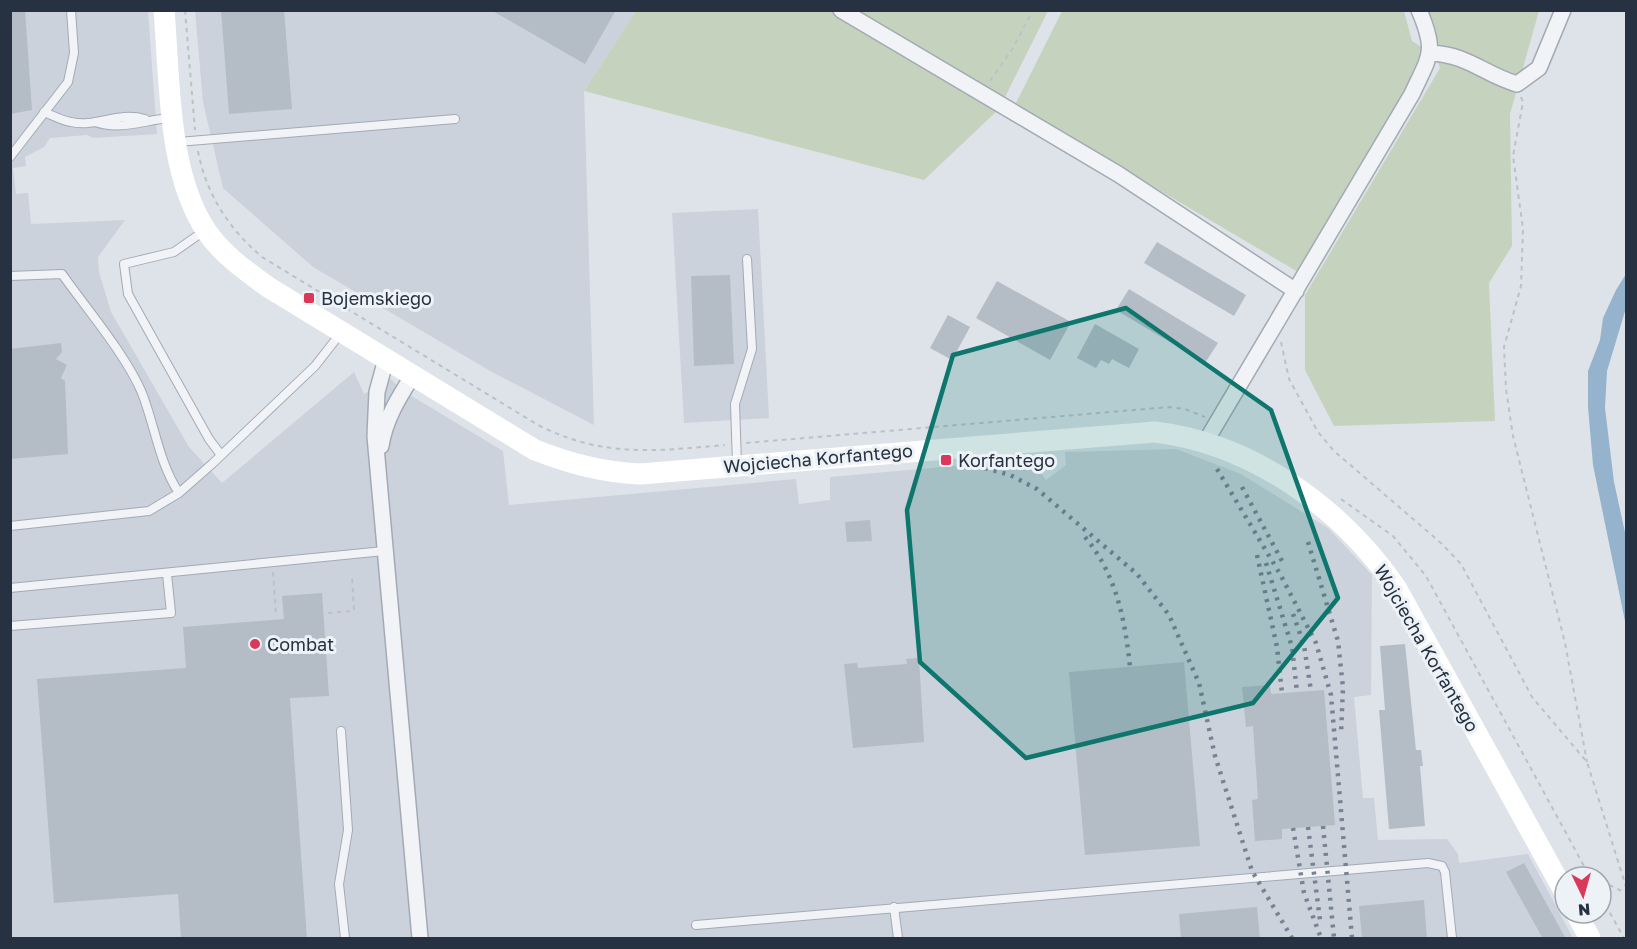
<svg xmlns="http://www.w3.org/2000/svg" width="1637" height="949" font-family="'Golos Text',sans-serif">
  <rect width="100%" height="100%" fill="#dee3e9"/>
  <!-- built -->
  <path fill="#cbd2db" d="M10,11H148L157,134L93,138L87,135L50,138L44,147L25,157L26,166L13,168L16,194L28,193L31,224L125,220L98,257L99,272L111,312L189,447L222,483L354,372L364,394L391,379L400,389L503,451L509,505L796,479L799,504L830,500V477L1031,459L1046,480L1066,465L1065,452L1176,449L1241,474L1328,528L1372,575L1371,695L1354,697L1363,798H1374L1378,840L1447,839L1458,854L1459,863L1528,854L1573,938H11Z
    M195,11H636L584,91L594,425L492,372L313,267L223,188L203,102Z
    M758,209L769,418L684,423L672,213Z"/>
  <!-- green -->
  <path fill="#c5d3be" d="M835,10L998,110L924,180L584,91L636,11Z
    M854,11H1048L1004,99Z
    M1062,11H1404L1412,41L1431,53L1303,275L1015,105Z
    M1421,11H1539L1510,114L1512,246L1489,283L1495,421L1334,426L1305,370V295L1440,68Z"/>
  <!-- water -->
  <path fill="#95b3cc" d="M1626,274V308L1607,371L1605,408L1614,482L1626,537V626L1593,465L1588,407V371L1600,340L1603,318L1616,290Z"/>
  <!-- building -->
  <path fill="#b4bcc6" d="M10,10H25L32,110L10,114Z
    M221,10H284L292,109L229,114Z
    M491,10H616L585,64Z
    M1157,242L1246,295L1234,316L1144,263Z
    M730,275L734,364L694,366L691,276Z
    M997,281L1071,322L1050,360L976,318Z
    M1129,289L1218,343L1205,363L1116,310Z
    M948,315L970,327L952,360L930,348Z
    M1095,324L1139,349L1129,368L1112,359L1109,364L1101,360L1096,368L1077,358Z
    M61,343L62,352L56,359L67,365L61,378L65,381L68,454L10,459V349Z
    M870,520L872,541L847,542L845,522Z
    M322,593L329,696L290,698L307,939H181L178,894L54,903L37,679L186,668L183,627L284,619L282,596Z
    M1405,644L1416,750H1421L1423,766H1420L1425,826L1389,829L1379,710H1385L1380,646Z
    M919,658L924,742L853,748L844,664L857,663L858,668L907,664L906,659Z
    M1184,662L1200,846L1085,855L1069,672Z
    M1270,685L1271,694L1324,690L1335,825L1282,829V839L1255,841L1252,800L1258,799L1253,726L1246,727L1242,687Z
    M1524,863L1566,939H1543L1506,872Z
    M1424,900L1427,939H1362L1359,906Z
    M1257,907L1260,939H1181L1179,914Z"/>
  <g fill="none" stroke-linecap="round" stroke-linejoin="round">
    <!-- lane casing -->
    <g stroke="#a3aab3" stroke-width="10">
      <path id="lane" d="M44,112C52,115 62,121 71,122C96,128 117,111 145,119
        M95,122C121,131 144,120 170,118
        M178,142L455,119
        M10,157L68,82L74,53L71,10
        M204,231L174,252L124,264L128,294L209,439L221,455
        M10,276L62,274C86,308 126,355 142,393C155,426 159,463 179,493
        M737,464L735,404L752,349L747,259
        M10,526L149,511L179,493L212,464L315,366L340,334
        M10,588L384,551
        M10,626L171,613L167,574
        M341,731L348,830L339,884L345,938
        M894,907L898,938
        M696,925L1428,863L1442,866L1445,872L1452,938"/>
    </g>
    <!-- street casing -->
    <g stroke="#a3aab3" stroke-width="18">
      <path id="street" d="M841,10L1118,174L1296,291
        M1431,53C1469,55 1483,74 1517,84L1539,68L1563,10
        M386,359L377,392L375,436L420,938
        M1206,441L1412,94C1430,55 1437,52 1419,10
        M381,446C385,419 399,397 413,375"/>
    </g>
    <!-- path -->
    <path stroke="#bcc1c8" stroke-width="2" stroke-dasharray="4.5 4.5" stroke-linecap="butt" d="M185,10L195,130
      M990,81L1013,48L1033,10
      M1521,97L1523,102L1513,156L1523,229L1521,286L1504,347L1506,389L1513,436L1565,643L1587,762
      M198,151C206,194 229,229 262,257L538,425C603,458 656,451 725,445
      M1281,342L1289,379L1318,432L1334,451L1441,543L1461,564L1532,697L1587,762L1626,887
      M746,443L1169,407L1185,409L1205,417
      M1341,499L1393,536L1426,576L1590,877
      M273,572L276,614
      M328,613L354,611L352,576
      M1601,881L1626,893
      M1601,897L1624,938"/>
    <!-- lane -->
    <use href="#lane" stroke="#f1f3f7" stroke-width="8"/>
    <!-- street -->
    <use href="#street" stroke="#f1f3f7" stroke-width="15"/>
    <!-- secondary -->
    <path stroke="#fff" stroke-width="21" d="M164,10C170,80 167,173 207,232C223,255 246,271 268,287L535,450C571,464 602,472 640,474L1155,432C1253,444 1342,508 1397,589L1565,893
      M1576,913L1590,938"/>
    <!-- rail -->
    <path stroke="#768394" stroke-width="4.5" stroke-dasharray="3 6" stroke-linecap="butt" d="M985,468L1010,475L1037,489L1137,574L1169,615L1199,683L1215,756L1252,871L1292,938
      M1217,469L1280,574L1316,643L1331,695L1352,938
      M1242,487L1282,561
      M1085,537C1116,574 1125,619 1130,667
      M1308,542L1338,641L1343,688L1341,734
      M1257,555L1277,647L1282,693
      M1266,563L1292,647L1297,692
      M1293,614L1304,645L1311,691
      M1323,826L1334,938
      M1308,827L1320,920
      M1293,828L1304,893L1321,938"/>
  </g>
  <!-- marked area -->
  <path fill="#0f766e" fill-opacity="0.2" stroke="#0f766e" stroke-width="4.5" stroke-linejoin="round" d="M1126,308L1271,410L1338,598L1253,703L1026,758L920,662L907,510L953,355Z"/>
  <!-- markers -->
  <g fill="#da3759" stroke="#edf2f6" stroke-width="2">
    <rect x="303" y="292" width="12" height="12" rx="3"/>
    <rect x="940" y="454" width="12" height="12" rx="3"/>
    <circle cx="255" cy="644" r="6"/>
  </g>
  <g text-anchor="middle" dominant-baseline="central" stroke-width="6" stroke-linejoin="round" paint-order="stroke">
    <!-- poi labels -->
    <g font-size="18" fill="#263141" stroke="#edf2f6" text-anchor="start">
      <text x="321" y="298">Bojemskiego</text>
      <text x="958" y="460">Korfantego</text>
      <text x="267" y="644">Combat</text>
    </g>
    <!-- street labels -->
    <g font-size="18" fill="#263141" stroke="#edf2f6">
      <text transform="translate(818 458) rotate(-5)">Wojciecha Korfantego</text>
      <text transform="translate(1427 648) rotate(60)">Wojciecha Korfantego</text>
    </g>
  </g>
  <!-- border -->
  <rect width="1637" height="949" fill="none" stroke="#263141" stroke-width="24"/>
  <!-- north arrow -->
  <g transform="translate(1583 895) rotate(175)"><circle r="28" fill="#edf2f6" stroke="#9da5ae" stroke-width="1.5"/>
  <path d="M0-4.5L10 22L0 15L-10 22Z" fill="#da3759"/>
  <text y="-9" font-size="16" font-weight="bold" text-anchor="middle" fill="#263141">N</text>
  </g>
</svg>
